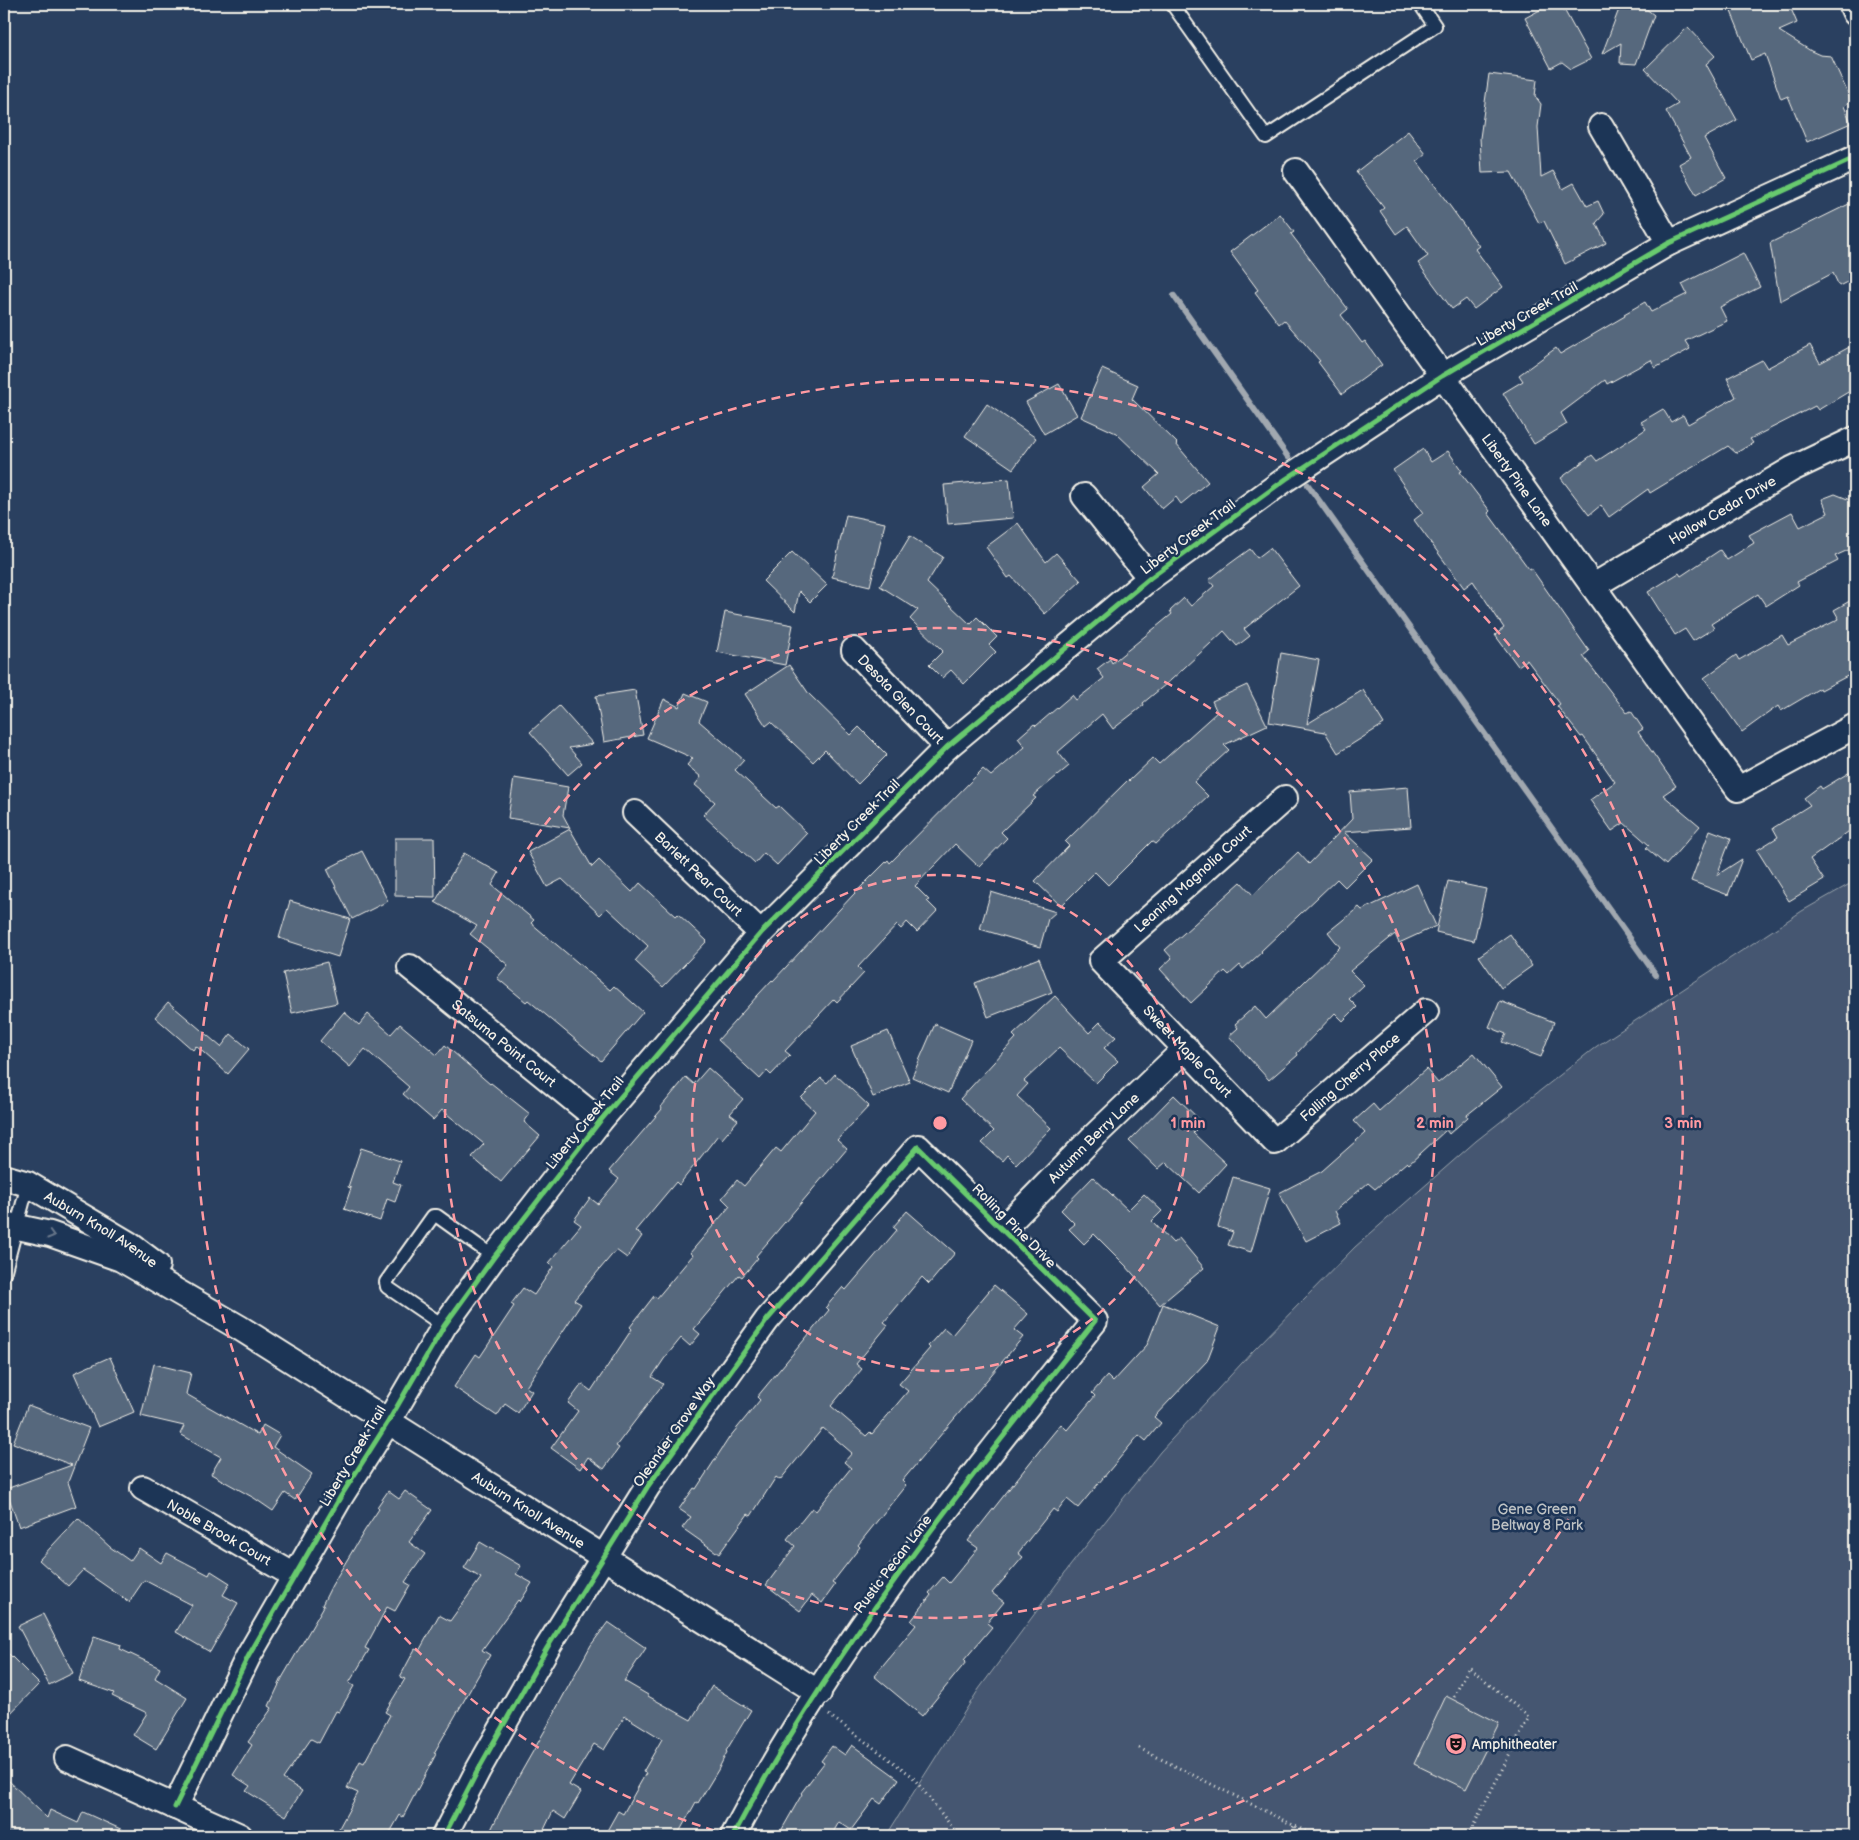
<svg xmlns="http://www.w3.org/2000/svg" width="1859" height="1840" font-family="'Balsamiq Sans',sans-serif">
  <rect width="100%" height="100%" fill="#2a4060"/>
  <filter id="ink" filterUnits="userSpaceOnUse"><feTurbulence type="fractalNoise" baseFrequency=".02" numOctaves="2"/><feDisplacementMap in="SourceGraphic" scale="10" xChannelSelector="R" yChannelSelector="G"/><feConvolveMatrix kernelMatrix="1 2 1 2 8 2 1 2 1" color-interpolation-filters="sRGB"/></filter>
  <g filter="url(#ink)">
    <!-- green -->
    <path fill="#445771" stroke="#9ca4ac" d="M1855,881V1836H886L979,1689L1070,1566L1160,1452L1253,1351L1355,1247L1476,1141L1597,1046L1802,911Z"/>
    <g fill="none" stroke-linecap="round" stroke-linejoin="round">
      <!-- stream -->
      <path stroke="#a1a8b0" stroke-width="6" d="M1174,296L1288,457
        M1308,485L1656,975"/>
    </g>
    <!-- building -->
    <path fill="#56677d" stroke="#f4f1e8" d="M1551,4H1561L1591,59L1571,69L1562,62L1551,68L1525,18Z
      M1621,4H1640L1654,15L1636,64L1620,63L1621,43L1602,54Z
      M1728,4H1789L1797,23L1779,31L1811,51L1820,55L1831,56L1851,100L1844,106L1851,123L1807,142L1788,96L1781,99L1765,54L1751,60Z
      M1688,27L1715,56L1706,64L1737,120L1704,138L1726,178L1696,195L1679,164L1691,157L1666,111L1678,104L1645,69Z
      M1489,74L1537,80L1535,96L1541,104L1538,127L1541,177L1553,171L1563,189L1574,183L1587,206L1598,201L1604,214L1596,223L1606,243L1565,264L1544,221L1539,223L1511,172L1482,173L1480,138Z
      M1408,131L1426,154L1417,161L1479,246L1475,249L1503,287L1474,309L1466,299L1452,309L1418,263L1428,256L1407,226L1396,234L1380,211L1384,208L1356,172Z
      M1855,201V278L1839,286L1833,273L1780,301L1770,243Z
      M1280,214L1294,232L1291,234L1348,309L1341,315L1362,343L1365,341L1382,365L1342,394L1318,362L1320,361L1284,320L1279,324L1255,292L1258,290L1230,252Z
      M1743,253L1760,287L1720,307L1727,321L1685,341L1690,349L1655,368L1651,360L1607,384L1605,380L1561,413L1567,424L1534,444L1503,393L1523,381L1519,375L1556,348L1560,354L1625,316L1624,314L1645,302L1651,312L1687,294L1682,284Z
      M1855,344V388L1818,410L1815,406L1750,439L1753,443L1736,453L1728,446L1650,493L1648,489L1609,517L1601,505L1589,515L1561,478L1592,455L1597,461L1646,429L1641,422L1663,409L1671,422L1683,415L1688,424L1736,397L1727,378L1762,360L1767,368L1810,345L1820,363Z
      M1102,369L1138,385L1132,399L1177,443L1176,444L1208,482L1181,504L1176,497L1162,509L1144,487L1159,474L1116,433L1081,417Z
      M1059,384L1077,415L1044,434L1026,402Z
      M987,404L1036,438L1013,469L965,436Z
      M1423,449L1431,462L1448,451L1462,471L1460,472L1490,511L1488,513L1529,569L1531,568L1589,651L1583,656L1627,713L1631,711L1643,729L1638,732L1676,786L1663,795L1700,826L1666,865L1646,848L1649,845L1624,823L1612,831L1590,800L1615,782L1583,736L1581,737L1557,706L1560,704L1527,660L1518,666L1495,635L1504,628L1473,581L1464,588L1414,520L1423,513L1393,470Z
      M1009,479L1013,518L948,524L944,485Z
      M1835,494L1855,502V547L1835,556L1838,561L1797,582L1799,585L1766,606L1758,594L1711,624L1714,628L1693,641L1685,629L1675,635L1648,592L1679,573L1681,576L1720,550L1727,560L1754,543L1749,535L1792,512L1800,527L1828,513L1822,499Z
      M846,515L885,523L870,586L832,577Z
      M1018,523L1046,562L1056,553L1081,581L1045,614L1011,576L1008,578L986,547Z
      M910,536L943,557L927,583L970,624L977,617L997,637L989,645L996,652L964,684L951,670L942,678L929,665L943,651L910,619L918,610L880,586Z
      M1270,548L1299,586L1244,629L1250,636L1237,646L1224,631L1171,680L1143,703L1144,705L1113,729L1102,714L1058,752L1069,766L1033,796L1036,798L1001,832L1007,838L979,867L955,844L915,886L929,900L927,901L937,911L917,932L907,922L901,929L897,925L858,967L864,973L837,1002L834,999L785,1051L790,1055L771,1075L767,1071L760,1079L718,1040L758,995L772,980L773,981L853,895L888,860L890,863L983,769L991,776L1025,747L1018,738L1034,724L1036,726L1072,695L1076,700L1104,678L1097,669L1110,659L1112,663L1172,614L1170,611L1184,598L1191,606L1214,586L1209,580L1224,568L1250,549L1257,558Z
      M792,552L827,585L810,602L799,591L795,612L763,581Z
      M1855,598V672L1821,690L1820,688L1781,711L1778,706L1742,732L1704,678L1736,655L1739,660L1782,635L1788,645L1839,619L1834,610Z
      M725,612L793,625L785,665L717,652Z
      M1281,653L1319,660L1307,724L1363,690L1384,724L1338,753L1325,732L1269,722Z
      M789,665L809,694L851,735L859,727L887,755L858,784L825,750L813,762L771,722L766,726L745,694Z
      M1247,685L1267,725L1224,745L1229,750L1194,782L1208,796L1156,844L1152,841L1108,885L1095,872L1061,906L1035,881L1069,846L1065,842L1128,780L1129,781L1153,758L1159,764L1217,712L1212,701Z
      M635,690L643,735L604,742L596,696Z
      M685,693L707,702L699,721L744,760L735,770L776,808L779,806L807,833L777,865L764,853L755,863L703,815L715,802L695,785L701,777L687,765L693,758L647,738L664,699L679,707Z
      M559,706L593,744L569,748L582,763L568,775L530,732Z
      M1855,769V827L1810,859L1824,880L1789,901L1757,850L1778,837L1773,828L1810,805L1804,798L1820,786L1822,789Z
      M514,778L568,787L563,815L570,828L508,818Z
      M1408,787L1411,827L1344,832L1373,859L1345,887L1337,879L1261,951L1262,952L1243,969L1240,965L1229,975L1225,971L1191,1003L1160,969L1172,958L1165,950L1241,882L1253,895L1298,852L1309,864L1352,819L1350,792Z
      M570,829L592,867L599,860L632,892L640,883L676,916L678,914L707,941L663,987L635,961L648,946L607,908L600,915L562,879L547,887L528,852Z
      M1710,830L1731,838L1717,875L1742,859L1728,895L1691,881Z
      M395,838H434L435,897L395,896Z
      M362,851L388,901L352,919L327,869Z
      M464,853L499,873L492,885L534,920L531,923L610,990L614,986L643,1012L601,1061L528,1000L526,1002L497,978L508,965L470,934L477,926L435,902Z
      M1448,881L1486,889L1474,941L1436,932Z
      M1417,884L1436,926L1399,943L1395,934L1350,971L1364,985L1349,999L1357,1007L1343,1021L1335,1013L1297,1053L1298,1055L1269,1080L1229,1036L1238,1028L1235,1024L1255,1006L1266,1019L1340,947L1328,932L1359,907L1362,910Z
      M991,892L1056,912L1048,919L1040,947L980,929Z
      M290,901L350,919L338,957L279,938Z
      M1510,934L1532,966L1501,988L1479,956Z
      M1039,958L1052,992L988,1017L975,983Z
      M327,962L337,1003L292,1013L283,973Z
      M1055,996L1089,1033L1100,1022L1116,1037L1104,1048L1118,1061L1096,1083L1059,1048L1024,1081L1028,1084L1017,1096L1051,1128L1016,1164L1007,1155L1002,1161L982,1143L994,1131L960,1099L1016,1038L1013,1035Z
      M1500,1001L1554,1022L1541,1057L1502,1042L1506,1034L1489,1027Z
      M168,1002L221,1047L231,1034L249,1049L228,1074L196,1046L193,1050L155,1017Z
      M344,1012L359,1025L368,1014L391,1034L400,1024L437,1055L445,1045L490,1084L491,1083L530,1114L524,1122L540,1136L501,1182L472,1157L484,1144L442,1110L433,1120L403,1094L409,1087L365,1049L350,1067L320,1041Z
      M935,1024L971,1040L948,1093L912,1077Z
      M888,1031L910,1082L873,1097L851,1046Z
      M1474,1053L1502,1087L1467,1115L1468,1117L1449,1134L1446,1130L1409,1164L1407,1162L1375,1189L1368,1183L1335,1211L1341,1223L1306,1241L1279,1193L1322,1171L1365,1133L1354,1121L1373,1104L1379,1111L1426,1069L1438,1083Z
      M708,1068L743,1099L730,1114L738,1120L722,1139L718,1135L679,1185L676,1182L635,1231L642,1236L627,1258L616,1250L574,1300L581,1304L526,1387L532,1391L518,1413L505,1404L497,1416L454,1387L476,1354L480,1357L514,1306L511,1304L523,1288L534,1295L553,1267L549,1263L581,1225L574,1220L590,1198L598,1204L619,1179L609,1171L662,1109L661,1107L686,1077L694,1084Z
      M835,1074L869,1106L837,1140L847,1149L756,1256L758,1258L742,1277L739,1275L694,1329L700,1334L690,1346L681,1338L664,1359L652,1377L663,1384L616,1446L619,1448L604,1469L588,1457L580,1469L551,1448L578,1411L568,1403L582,1384L591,1391L632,1329L630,1327L654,1296L657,1298L693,1255L690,1253L730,1206L722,1198L737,1180L744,1186L776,1148L781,1152L815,1111L801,1098L821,1078L827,1083Z
      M1174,1095L1203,1123L1193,1133L1226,1164L1199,1193L1166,1162L1158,1169L1129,1141Z
      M361,1148L400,1161L393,1182L401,1185L395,1202L387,1199L380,1221L344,1209L351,1188L348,1187Z
      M1093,1177L1128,1210L1144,1194L1162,1211L1152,1221L1173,1243L1179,1238L1204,1268L1160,1305L1126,1266L1094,1234L1084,1244L1069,1229L1075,1224L1061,1210Z
      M1233,1177L1270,1188L1251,1252L1228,1245L1233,1232L1218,1227Z
      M907,1211L955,1253L929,1284L922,1277L884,1322L888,1325L856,1364L862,1369L831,1406L866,1436L870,1432L872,1434L908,1391L899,1384L930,1348L928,1346L944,1328L952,1335L994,1285L1028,1314L1014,1330L1023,1337L902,1481L906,1485L858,1545L860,1547L832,1583L835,1585L822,1603L812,1595L800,1611L766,1585L795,1546L787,1539L812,1508L816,1511L851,1468L844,1462L852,1453L823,1428L780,1480L776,1477L751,1516L748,1514L719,1554L682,1528L691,1517L679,1509L694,1488L696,1489L729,1438L760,1400L757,1397L829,1310L826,1307L843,1287L846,1290L897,1230L893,1227Z
      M1163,1304L1220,1327L1207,1361L1154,1417L1161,1423L1146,1441L1139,1435L1078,1508L1067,1499L1057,1512L1053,1509L1018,1553L1023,1557L992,1593L1004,1602L987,1623L992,1627L964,1660L966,1662L922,1716L874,1676L916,1625L911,1621L931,1595L929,1593L943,1577L949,1583L978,1548L968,1541L1047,1441L1061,1424L1067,1430L1095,1396L1092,1393L1107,1376L1113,1382L1147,1345Z
      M110,1357L134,1412L98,1427L74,1373Z
      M154,1364L191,1373L186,1394L258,1435L263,1425L280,1435L273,1447L312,1474L295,1500L285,1493L273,1511L254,1498L211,1474L221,1457L180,1434L184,1426L141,1416Z
      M28,1405L89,1428L68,1482L76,1506L19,1527L6,1489L72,1465L13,1443Z
      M388,1491L399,1499L405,1491L432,1510L409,1542L425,1554L405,1582L410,1585L395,1611L387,1607L365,1648L369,1650L349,1683L354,1686L339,1712L336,1711L319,1743L311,1739L283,1779L302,1791L286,1816L246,1791L250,1786L233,1775L252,1745L248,1742L272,1708L269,1706L282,1678L324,1606L322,1605L332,1585L365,1530L379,1509L377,1507Z
      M78,1518L110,1547L130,1561L139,1548L161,1563L167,1553L209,1575L211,1571L230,1583L223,1595L238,1603L210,1652L176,1632L192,1605L144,1580L129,1602L83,1570L68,1586L39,1560Z
      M480,1542L521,1566L516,1574L532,1583L520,1602L518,1600L482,1650L490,1655L434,1753L436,1754L403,1817L400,1815L388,1836H354L339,1828L358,1793L347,1788L360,1761L364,1763L390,1715L385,1712L405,1679L400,1677L415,1649L419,1651L439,1615L450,1621L481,1578L464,1568Z
      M43,1614L73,1673L49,1685L18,1626Z
      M608,1622L646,1648L624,1681L648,1695V1696L691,1720L712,1686L751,1710L726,1751L727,1752L718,1770L698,1803L696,1802L677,1836H604L618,1811L623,1814L646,1773L643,1772L662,1739L625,1716L604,1750L594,1744L569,1785L581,1792L565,1819L553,1811L541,1836H488L507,1797L556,1711H555L591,1645Z
      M94,1636L121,1645L120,1649L160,1668L155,1678L187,1698L156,1749L133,1735L147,1713L112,1696L114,1693L79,1681Z
      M4,1649L39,1684L4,1720Z
      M1446,1696L1499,1723L1466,1789L1414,1764Z
      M852,1745L899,1779L881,1804L874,1799L851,1830L839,1822L831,1836H790L781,1831L802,1794L801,1793L824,1763L821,1761L832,1746L845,1755Z
      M4,1776L47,1818L50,1810L78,1823L83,1812L136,1836H4Z"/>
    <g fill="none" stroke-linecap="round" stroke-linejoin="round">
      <!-- service casing -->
      <g stroke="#f4f1e8" stroke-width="16">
        <path id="service" d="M1172,4L1266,137L1435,26L1420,4
          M4,1274L28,1184
          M444,1326L387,1287L386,1282L433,1216H437L494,1257"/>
      </g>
      <!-- minor casing -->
      <g stroke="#f4f1e8" stroke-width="28">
        <g id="minor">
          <path d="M1851,4L1855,13"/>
          <path d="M1601,126L1669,243"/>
          <path id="s1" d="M1296,171L1738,789L1855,726"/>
          <path d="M1084,496L1150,578"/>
          <path id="s2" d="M1593,586L1792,469L1855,439"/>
          <path id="s3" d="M854,650L947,747"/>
          <path id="s4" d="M1285,798L1101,961L1275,1142L1426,1011"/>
          <path id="s5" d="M635,813L761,933"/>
          <path id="s6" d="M410,967L600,1121"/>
          <path id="s7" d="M4,1177L28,1184L129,1244L157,1265"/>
          <path id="s8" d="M4,1224L50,1234L121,1259L240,1328L819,1693"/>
          <path id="s9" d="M1002,1230L1093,1137L1186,1048"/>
          <path id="s10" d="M143,1488L295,1576"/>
          <path d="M67,1758L240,1836"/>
          <path d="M175,1807L248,1657L341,1496L388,1422L444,1326L494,1257L600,1121L761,933L947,747L1150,578L1286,479L1442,376L1669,243L1855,158"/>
          <path d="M444,1836L478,1770L547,1648L648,1486L767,1320L918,1147L1095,1321C964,1485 831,1650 733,1836"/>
        </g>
      </g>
      <!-- path -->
      <path stroke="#f4f1e8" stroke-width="3" stroke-dasharray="1 4" stroke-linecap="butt" d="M1454,1697L1469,1667L1529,1717L1468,1836
        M829,1715L912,1776L959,1836
        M1139,1748L1315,1836
        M1288,1836L1294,1826"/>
      <!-- service -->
      <use href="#service" stroke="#1d3557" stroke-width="12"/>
      <!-- minor -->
      <use href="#minor" stroke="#1d3557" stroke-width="24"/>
      <!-- cycleway casing -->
      <g stroke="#1d3557" stroke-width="8">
        <path id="cycleway" d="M175,1807L248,1657L341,1496L388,1422L444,1326L494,1257L600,1121L761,933L947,747L1150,578L1286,479L1442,376L1669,243L1855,158
          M444,1836L478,1770L547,1648L648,1486L767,1320L918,1147L1095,1321C964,1485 831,1650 733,1836"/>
      </g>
      <!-- cycleway -->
      <use href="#cycleway" stroke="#67ca6e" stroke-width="5"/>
    </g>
    <!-- one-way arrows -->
    <defs><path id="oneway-chevron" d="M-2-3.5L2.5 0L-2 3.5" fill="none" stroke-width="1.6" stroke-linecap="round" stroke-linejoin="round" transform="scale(1.25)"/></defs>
    <use stroke="#68778a" href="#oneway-chevron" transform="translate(51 1235) rotate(16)"/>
  </g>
  <!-- distance rings -->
  <g fill="none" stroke="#ff9aa2" stroke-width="2.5" stroke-dasharray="9 6">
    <circle cx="940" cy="1123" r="248"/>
    <circle cx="940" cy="1123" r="495"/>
    <path d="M729 1835A743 743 0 1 1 1151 1835"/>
  </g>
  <!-- icons -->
  <defs>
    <g id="theatre-disc" transform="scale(1.125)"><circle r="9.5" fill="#ff9aa2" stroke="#1d3557"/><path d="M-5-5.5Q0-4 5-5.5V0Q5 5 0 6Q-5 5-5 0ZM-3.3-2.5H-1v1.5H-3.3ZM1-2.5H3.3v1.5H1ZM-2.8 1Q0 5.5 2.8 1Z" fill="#111"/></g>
  </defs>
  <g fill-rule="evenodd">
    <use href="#theatre-disc" x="1456" y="1744"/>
  </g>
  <g text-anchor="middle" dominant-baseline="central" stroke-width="5" stroke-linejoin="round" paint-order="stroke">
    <!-- street labels -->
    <g font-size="14" fill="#f4f1e8" stroke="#1d3557">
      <text transform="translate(1527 314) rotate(-30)">Liberty Creek Trail</text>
      <text stroke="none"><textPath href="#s1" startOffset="380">Liberty Pine Lane</textPath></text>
      <text stroke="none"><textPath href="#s2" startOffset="150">Hollow Cedar Drive</textPath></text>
      <text transform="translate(1188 537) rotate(-37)">Liberty Creek Trail</text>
      <text stroke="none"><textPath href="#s3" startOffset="68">Desota Glen Court</textPath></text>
      <text transform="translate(857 822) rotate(-45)">Liberty Creek Trail</text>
      <text stroke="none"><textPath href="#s5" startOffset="88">Barlett Pear Court</textPath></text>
      <text transform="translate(1193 879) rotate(-42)">Leaning Magnolia Court</text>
      <text stroke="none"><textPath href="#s6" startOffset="121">Satsuma Point Court</textPath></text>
      <text stroke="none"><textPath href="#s4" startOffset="371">Sweet Maple Court</textPath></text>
      <text stroke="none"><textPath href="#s4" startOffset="596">Falling Cherry Place</textPath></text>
      <text transform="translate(585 1123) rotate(-51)">Liberty Creek Trail</text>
      <text stroke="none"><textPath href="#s9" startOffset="130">Autumn Berry Lane</textPath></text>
      <text transform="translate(1014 1226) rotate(45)">Rolling Pine Drive</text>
      <text stroke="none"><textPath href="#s7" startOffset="111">Auburn Knoll Avenue</textPath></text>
      <text transform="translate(674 1432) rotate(-55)">Oleander Grove Way</text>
      <text transform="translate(353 1456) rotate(-59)">Liberty Creek Trail</text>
      <text stroke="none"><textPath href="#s8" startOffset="601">Auburn Knoll Avenue</textPath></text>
      <text stroke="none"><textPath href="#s10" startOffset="88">Noble Brook Court</textPath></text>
      <text transform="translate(893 1564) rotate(-53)">Rustic Pecan Lane</text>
    </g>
    <!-- park labels -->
    <g font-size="14" fill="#bfc3c4" stroke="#1d3557">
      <text x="1537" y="1509">Gene Green<tspan x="1537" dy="16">Beltway 8 Park</tspan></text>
    </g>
    <!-- poi labels -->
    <g font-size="14" fill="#f4f1e8" stroke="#1d3557" text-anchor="start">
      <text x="1472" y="1744">Amphitheater</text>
    </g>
  </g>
  <circle cx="940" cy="1123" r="8" fill="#ff9aa2" stroke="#1d3557" stroke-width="2.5"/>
  <g font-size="15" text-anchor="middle" font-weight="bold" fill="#ff9aa2" stroke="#1d3557" stroke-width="5" stroke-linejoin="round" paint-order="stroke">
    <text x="1188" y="1128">1 min</text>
    <text x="1435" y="1128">2 min</text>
    <text x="1683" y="1128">3 min</text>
  </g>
  <!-- margin -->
  <rect width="1859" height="1840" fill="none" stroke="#1d3557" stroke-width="20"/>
  <rect x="10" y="10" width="1839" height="1820" fill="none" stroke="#f4f1e8" stroke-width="2" filter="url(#ink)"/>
</svg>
